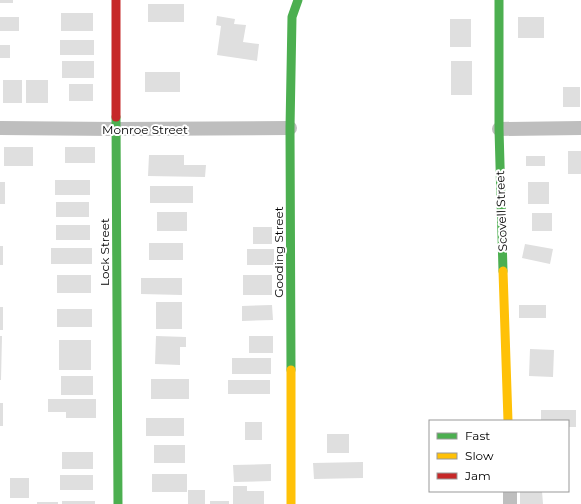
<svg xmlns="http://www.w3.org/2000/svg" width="581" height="504" font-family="Montserrat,sans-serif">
  <rect width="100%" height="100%" fill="#fff"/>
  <!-- building -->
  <path fill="#dfdfdf" d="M0,0H13V3H0Z
    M148,4H184V22H148Z
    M61,13H93V31H61Z
    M217,16L235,19L234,24L246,25L243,42L259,44L257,61L217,55L221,26L216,25Z
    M0,17H19V31H0Z
    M518,17H544V38H518Z
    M450,19H471V47H450Z
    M60,40H94V55H60Z
    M0,45H10V58H0Z
    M62,61H94V78H62Z
    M451,61H472V95H451Z
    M145,72H180V92H145Z
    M3,80H22V103H3Z
    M26,80H48V103H26Z
    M69,84H93V101H69Z
    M563,87H580V107H563Z
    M4,147H33V166H4Z
    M65,147H95V163H65Z
    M568,151H581V174H568Z
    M149,155H184V165H206L205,177L148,176Z
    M526,156H545V166H526Z
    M55,180H90V195H55Z
    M0,182H5V204H0Z
    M528,182H549V204H528Z
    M150,186H193V203H150Z
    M56,202H89V217H56Z
    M157,212H187V231H157Z
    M532,213H552V231H532Z
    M56,225H90V240H56Z
    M253,227H272V244H253Z
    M149,243H183V260H149Z
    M525,244L553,249L550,264L522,258Z
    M0,246H3V265H0Z
    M51,248H92V264H51Z
    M247,249H274V265H247Z
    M57,275H91V293H57Z
    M243,275H272V295H243Z
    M141,278H182V295L141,294Z
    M156,302H182V329H156Z
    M272,305L273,320L242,321V306Z
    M519,305H546V318H519Z
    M0,307H3V330H0Z
    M57,309H92V327H57Z
    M0,336H2L1,380H0Z
    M156,336L186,337V347H180V365L155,364Z
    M249,336H273V353H249Z
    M59,340H91V370H59Z
    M530,349L554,350L553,377L529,376Z
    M232,358H271V374H232Z
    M61,376H93V395H61Z
    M151,379H189V399H151Z
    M228,380H270V394H228Z
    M48,399H96V418H66V412H48Z
    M0,403H3V426H0Z
    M541,410H576V427H568V421H541Z
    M146,418H184V436H146Z
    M245,422H262V440H245Z
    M327,434H349V453H327Z
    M154,445H185V463H154Z
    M62,452H93V469H62Z
    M363,462V478L314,479L313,463Z
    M271,464V481L234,482L233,465Z
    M152,474H187V492H152Z
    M60,475H93V490H60Z
    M10,478H29V498H10Z
    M233,486H247V491H264V504H233Z
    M188,490H205V504H188Z
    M542,491L543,504H520V492Z
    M62,501H95V504H62Z
    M210,501H229V504H210Z
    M37,502H58V504H37Z"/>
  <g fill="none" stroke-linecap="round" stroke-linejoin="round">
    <!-- street -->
    <path stroke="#bebebe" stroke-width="14" d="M0,128L116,129L290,128
      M499,129L581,128
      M510,491V504"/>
    <!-- fast -->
    <path stroke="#4caf50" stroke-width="9" d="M499,0V129L503,271
      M116,117L118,504
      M291,370L290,128L292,17L298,0"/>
    <!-- slow -->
    <path stroke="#ffc107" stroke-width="9" d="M503,271L508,421
      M291,370V504"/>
    <!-- jam -->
    <path stroke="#c62828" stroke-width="9" d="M116,0V117"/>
  </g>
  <g text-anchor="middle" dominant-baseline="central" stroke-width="4" stroke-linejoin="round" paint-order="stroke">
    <!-- street labels -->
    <g font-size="12" fill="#000" stroke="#fff">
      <text x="145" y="129">Monroe Street</text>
      <text transform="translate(501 211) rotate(-92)">Scovell Street</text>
      <text transform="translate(104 252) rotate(-90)">Lock Street</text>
      <text transform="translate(278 252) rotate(-90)">Gooding Street</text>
    </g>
  </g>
  <!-- legend -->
  <rect x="429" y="420" width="140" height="72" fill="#ffffff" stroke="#999999"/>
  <rect x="437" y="433" width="20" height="6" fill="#4caf50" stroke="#999999"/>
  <text x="465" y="440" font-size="12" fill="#000000">Fast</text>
  <rect x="437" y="453" width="20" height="6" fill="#ffc107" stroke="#999999"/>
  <text x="465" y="460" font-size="12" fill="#000000">Slow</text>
  <rect x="437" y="473" width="20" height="6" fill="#c62828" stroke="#999999"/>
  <text x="465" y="480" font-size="12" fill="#000000">Jam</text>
</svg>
